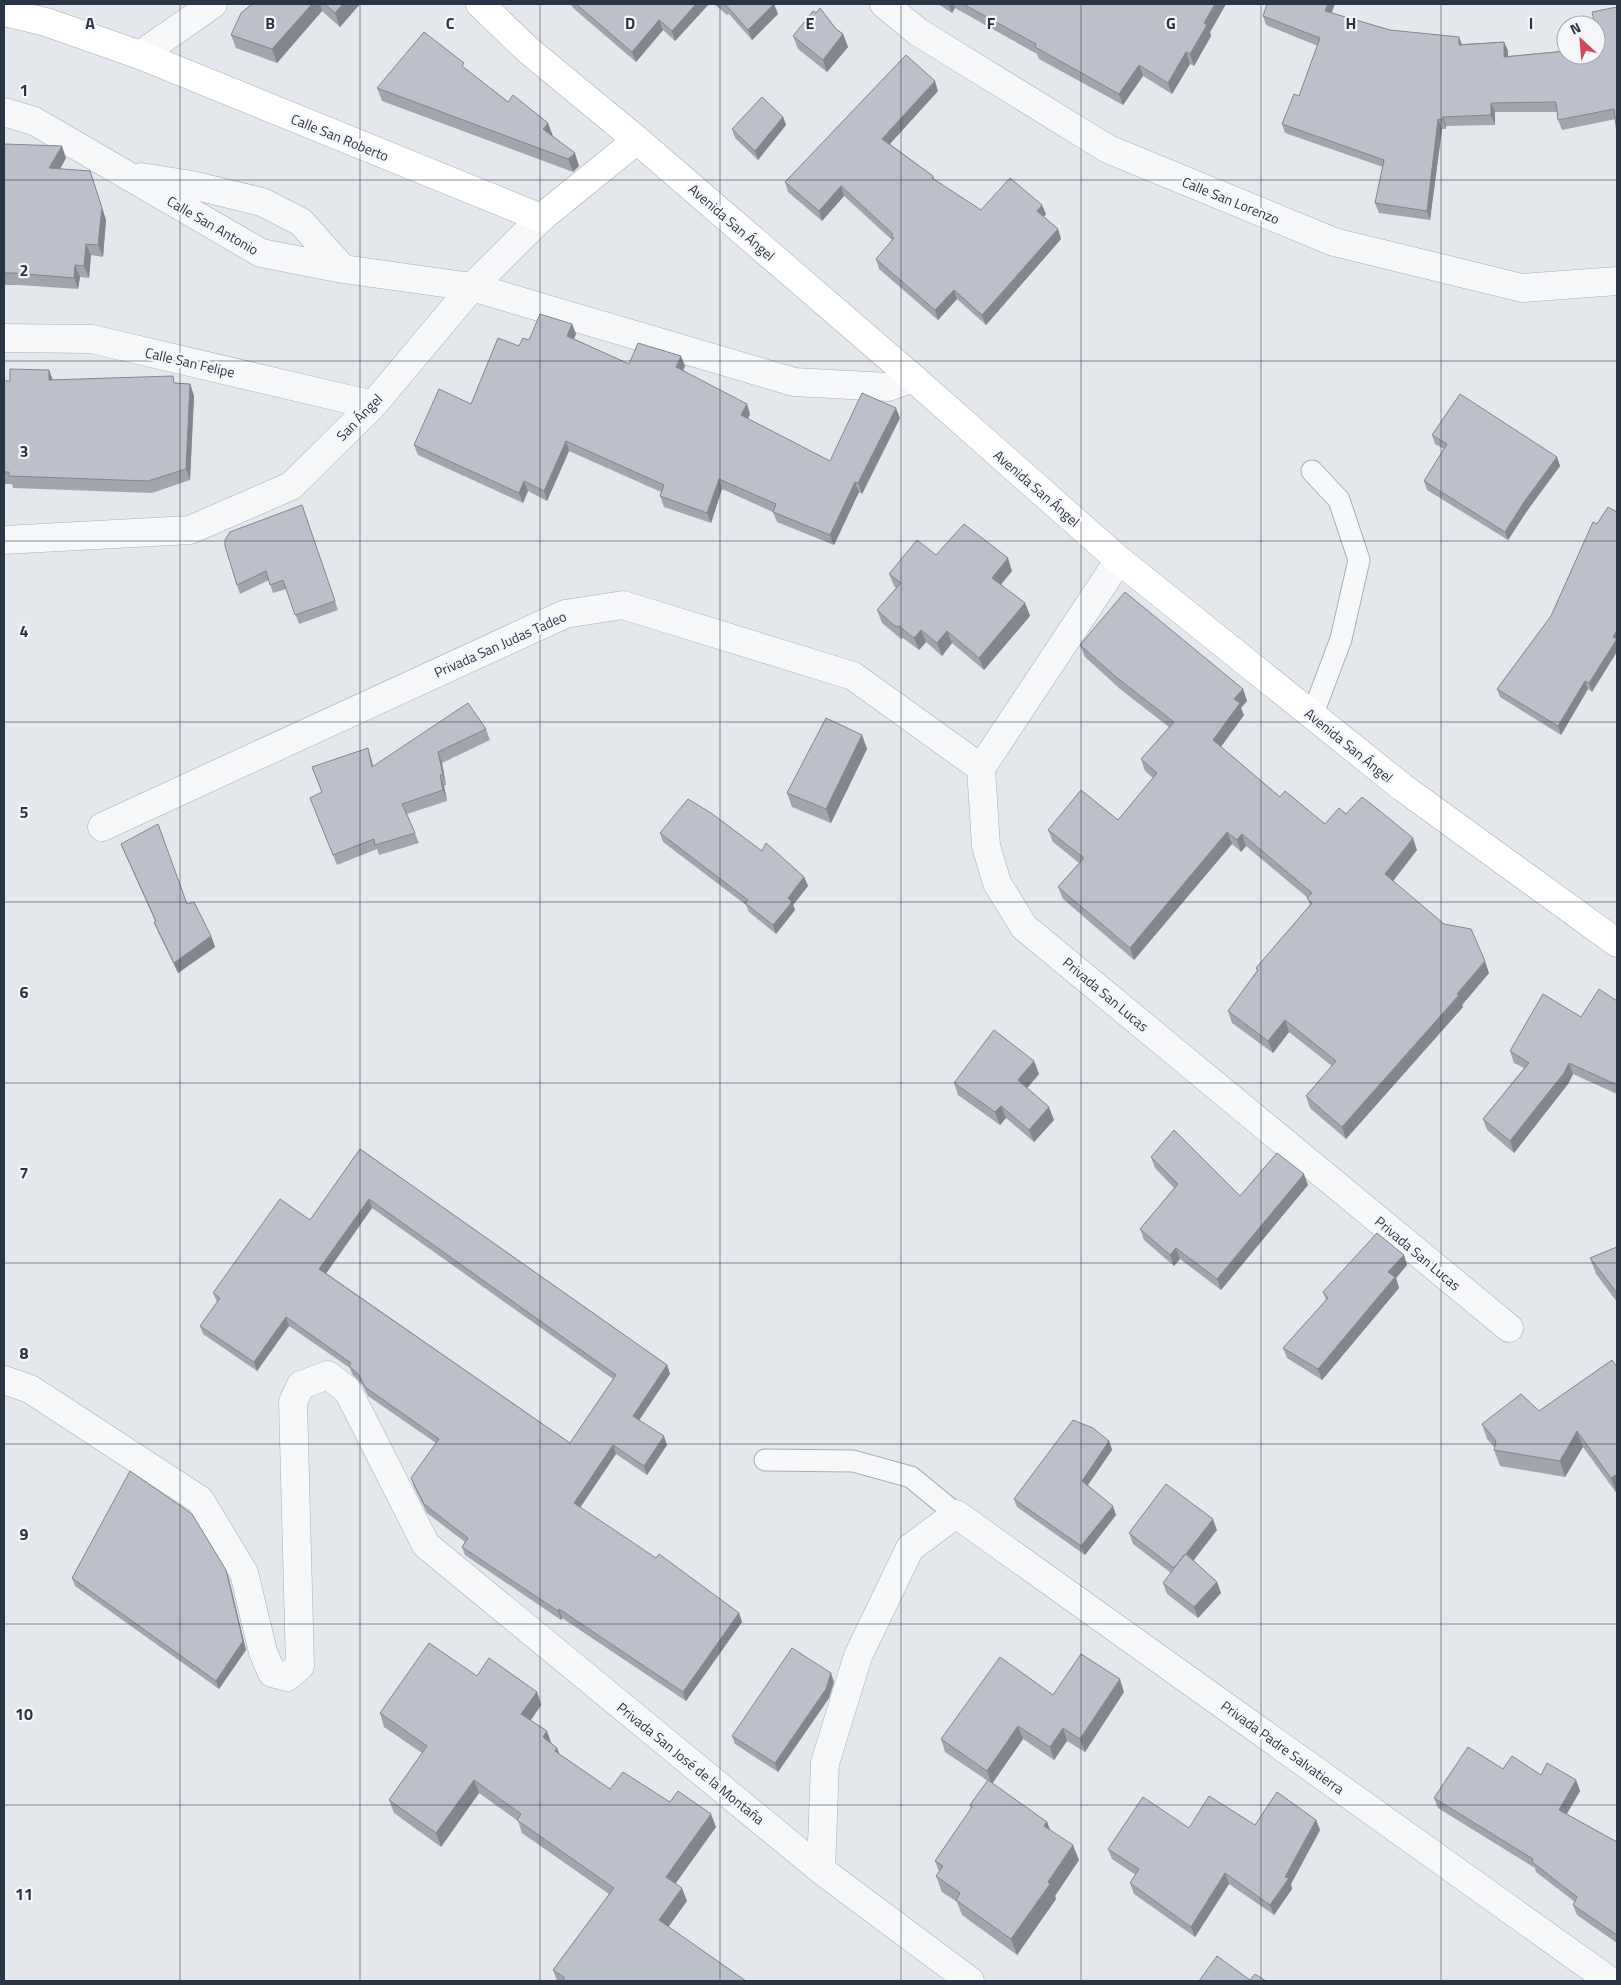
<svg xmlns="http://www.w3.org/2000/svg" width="1621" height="1985" font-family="'Titillium Web',sans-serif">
  <rect width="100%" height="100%" fill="#e4e7ec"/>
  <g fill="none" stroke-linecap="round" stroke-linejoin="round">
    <!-- lane casing -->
    <g stroke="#a9aeb7" stroke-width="23">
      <path id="lane" d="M1312,716L1341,639L1359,560L1339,500L1312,471
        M765,1460L853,1461L911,1477L956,1514"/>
    </g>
    <!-- street casing -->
    <g stroke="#a9aeb7" stroke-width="29">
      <path id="street" d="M884,4L918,32L1108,149L1334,242L1522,288L1617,281
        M140,55L213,4
        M4,112L34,121L261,253L343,269L472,287L794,382L888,387L913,378
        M141,177L192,185L262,202L301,222L343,269
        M4,338L92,339L373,405
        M4,540L190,530L291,486L373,405L472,287L541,218
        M1119,560L981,768L986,846L997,883L1024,927L1509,1328
        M102,827L565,614L623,605L853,676L981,768
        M4,1380L30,1389L200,1500L244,1573L263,1652L272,1673L287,1677L300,1666L293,1402L301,1385L328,1375L348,1391L426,1545L821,1870L970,1981
        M821,1870L825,1763L858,1656L910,1548L956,1514L1610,1981"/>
    </g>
    <!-- secondary casing -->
    <g stroke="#a9aeb7" stroke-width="29">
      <path id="secondary" d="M480,4L528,50L637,140L913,378L1119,560L1402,787L1617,943
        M4,12L46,22L140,55L541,218L637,140"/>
    </g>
    <!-- lane -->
    <use href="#lane" stroke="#f7f8fa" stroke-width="21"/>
    <!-- street -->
    <use href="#street" stroke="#f7f8fa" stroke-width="28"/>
    <!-- secondary -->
    <use href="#secondary" stroke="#fff" stroke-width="28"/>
  </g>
  <!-- wall -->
  <path fill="#a1a5ae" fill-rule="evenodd" d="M252,4H360L340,27L322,11L277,63L236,48L231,35Z
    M571,4H709L675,41L663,30L636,62L573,8Z
    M714,4H774L778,14L752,40L729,14L727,15Z
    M938,4H1226L1210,32L1211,36L1194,66L1190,64L1172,94L1143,76L1123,105L1039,59L1037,54L955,8L952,13Z
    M1617,7L1616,119L1562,130L1558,120L1557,112H1495V125L1446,126V129H1442L1430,220L1379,213L1375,203L1383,167L1285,133L1282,124L1299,96L1318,46L1266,25L1263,16L1332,13L1390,30L1462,44L1504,42L1508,51V56L1600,48Z
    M836,29L843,34L848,47L827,72L798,49L793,36Z
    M467,70L553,136L579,166L573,172L382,101L377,88Z
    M938,91L890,144L933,176L935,180L981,210L1046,214L1044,217L1058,229L1061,239L986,325L957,299L938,320L879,269L876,259L892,240L844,196L822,221L788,192L785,182Z
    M783,117L786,125L758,160L735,138L732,129Z
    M4,144L66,158L60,169L90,171L106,220L103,257L91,255L89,278L80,277L78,289L19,285H4Z
    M572,324L576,334L574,339L629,364L685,366L683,370L750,414L748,419L830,461L900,418L862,494L859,492L834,545L777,522L773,512L722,489L711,523L664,507L660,496L661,492L569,451L547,501L528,491L523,503L418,455L414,445L471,404L519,346L529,340Z
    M49,370L53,380L176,383L190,384L194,396L190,480L152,493L13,488L12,484H4V381H10Z
    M1432,435L1557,457L1560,466L1527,511L1508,540L1427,490L1424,481L1444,449L1435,444Z
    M302,505L338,610L299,624L286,589L273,593L269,580L240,594L237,585Z
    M1593,522L1592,692L1588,689L1561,735L1500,697L1497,689L1551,616Z
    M936,555L1012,571L1001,585L1025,603L1030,616L984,670L952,643L942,656L926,642L919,650L903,638L901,639L882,623L877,610L896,588L894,586L889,574Z
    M1080,645L1243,689L1247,701L1241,708L1244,715L1221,747L1280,797L1325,824L1346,814L1417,850L1393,881L1489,973L1462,1005L1463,1007L1346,1139L1310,1108L1306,1096L1332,1066L1289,1032L1273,1053L1232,1023L1228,1011L1257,971L1256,968L1310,905L1307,898H1308L1246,846L1241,852L1232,844L1134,960L1063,899L1058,887L1079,863L1053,842L1048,830L1118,820L1153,778L1145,771L1141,759L1169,727L1120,689L1085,657Z
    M486,729L490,740L442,763L446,785L444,786L447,801L407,814L419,843L379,855L377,849L337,865L310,798L322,793L312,767L371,758L373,767Z
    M862,735L867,749L831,823L792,807L787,793Z
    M660,833L762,851L804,877L808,886L793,905L795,910L776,934L749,912L746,905L663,842Z
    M121,844L187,904L211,936L215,947L178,973L158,932L154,922L155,921L125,854Z
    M1617,1001V1094L1573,1074L1568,1084L1514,1153L1487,1130L1483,1119L1524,1068L1514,1063L1510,1051L1581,1017Z
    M1034,1061L1039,1074L1027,1088L1054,1120L1034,1142L1006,1118L1000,1125L958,1095L954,1083Z
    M360,1149L667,1365L670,1374L639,1420L667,1445L647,1475L616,1454L580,1508L739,1613L742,1622L686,1701L562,1618L561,1620L465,1555L462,1547L465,1542L427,1513L414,1487L411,1478L436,1443L368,1396L362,1384L352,1374L350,1368L289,1326L257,1371L203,1334L200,1326L217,1302L213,1293L310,1220ZM372,1208L613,1379L570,1443L326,1273Z
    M1151,1157L1240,1196L1308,1185L1221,1290L1180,1259L1174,1266L1144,1240L1140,1229L1174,1188L1155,1168Z
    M1617,1247V1302L1596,1274L1590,1258Z
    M1404,1255L1407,1265L1396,1278L1399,1288L1322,1380L1287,1358L1283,1348L1326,1300L1323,1292Z
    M1612,1360L1617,1494L1583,1447L1565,1477L1500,1466L1494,1450L1495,1448L1487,1439L1482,1424L1539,1411Z
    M1109,1441L1112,1450L1088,1485L1116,1515L1085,1555L1017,1507L1014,1499Z
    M1217,1530L1193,1560L1217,1582L1221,1593L1198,1618L1167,1594L1163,1583L1171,1573L1133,1544L1129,1533Z
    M226,1570L229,1579L246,1650L219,1689L75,1586L72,1578Z
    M477,1676L537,1692L541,1705L531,1720L551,1743L557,1748L560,1755L610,1789L670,1802L716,1827L675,1883L687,1901L668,1927L746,1981H557L553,1970L609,1894L522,1833L518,1821L479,1793L441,1847L394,1813L389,1800L422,1753L384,1727L380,1713Z
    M834,1682L829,1698L778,1772L735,1744L732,1736Z
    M1124,1692L1085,1752L1067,1741L1054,1760L1023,1739L992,1783L1047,1822L1050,1830L1079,1860L1055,1896L1056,1899L1017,1955L962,1915L957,1902L942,1892L936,1876L939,1872L935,1861L971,1809L970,1805L988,1781L945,1752L941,1739L1053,1695Z
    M1503,1769L1576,1780L1580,1791L1567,1814L1617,1842V1943L1577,1915L1573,1905L1575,1902L1536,1872L1535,1868L1438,1808L1434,1798Z
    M1316,1820L1320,1830L1291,1884L1292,1889L1274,1915L1229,1884L1195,1937L1134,1894L1130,1883L1136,1875L1112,1859L1108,1849L1189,1828L1255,1825Z"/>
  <!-- shaded-wall -->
  <path fill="#83868d" d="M312,4H320L322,11L277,63L272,49Z
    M343,4H360L340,27L335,13Z
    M696,4H709L675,41L672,31Z
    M774,4L778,14L752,40L748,30Z
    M949,4H953L955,8L952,13Z
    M1215,4H1226L1210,32L1211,36L1194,66L1190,54L1204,23Z
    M1328,4H1335L1329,20L1325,11Z
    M659,20L663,30L636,62L632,52Z
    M843,34L848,47L827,72L823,60Z
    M1459,37L1463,47L1459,45Z
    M1504,42L1508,51V66L1504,57Z
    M1186,52L1190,64L1172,94L1168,83Z
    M1139,65L1143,76L1123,105L1119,94Z
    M935,81L938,91L886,148L882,139Z
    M1491,103L1495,112V125L1491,115Z
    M783,117L786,125L758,160L755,151Z
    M1443,117L1446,126V129L1443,120Z
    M1438,119L1442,129L1430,220L1427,211Z
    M548,123L553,136L543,129Z
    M62,146L66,158L54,180L49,168Z
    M575,153L579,166L573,172L568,159Z
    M90,171L106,220L103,257L98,245Z
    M841,186L844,196L822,221L819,211Z
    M1042,205L1046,214L1040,221L1037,211Z
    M1058,229L1061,239L986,325L982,315Z
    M86,244L91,255L89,278L84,266Z
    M75,265L80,277L78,289L74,278Z
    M954,290L957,299L938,320L935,310Z
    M572,324L576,334L570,347L567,336Z
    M681,356L685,366L680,377L676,367Z
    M49,370L53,381L49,380Z
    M190,384L194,396L190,480L186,469Z
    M747,404L750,414L745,425L741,415Z
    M896,408L900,418L862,494L858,483Z
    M566,441L569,451L547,501L544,491Z
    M1557,457L1560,466L1527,511L1508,540L1505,532L1524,502Z
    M719,479L722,489L711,523L707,513Z
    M524,481L528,491L523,503L519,493Z
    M855,482L859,492L834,545L830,535Z
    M1008,558L1012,571L996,590L992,578Z
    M1025,603L1030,616L984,670L979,658Z
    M921,630L926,642L919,650L914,638Z
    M1617,630V652L1592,692L1589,683Z
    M947,631L952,643L942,656L937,643Z
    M1585,681L1588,689L1561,735L1558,726Z
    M1243,689L1247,701L1241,708L1244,715L1217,752L1213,740L1234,699Z
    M862,735L867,749L831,823L826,809Z
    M368,748L371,758L376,778L372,767Z
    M438,752L442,763L446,785L443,775Z
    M440,775L444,786L447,801L443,790Z
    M1227,832L1232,844L1134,960L1130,948Z
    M1242,834L1246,846L1241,852L1237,840Z
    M1413,838L1417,850L1389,886L1385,874Z
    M804,877L808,886L793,905L795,910L776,934L773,925L788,898Z
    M211,936L215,947L178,973L174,963Z
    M1485,961L1489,973L1462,1005L1463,1007L1346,1139L1342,1127L1457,994Z
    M1285,1020L1289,1032L1273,1053L1268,1041Z
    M1034,1061L1039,1074L1023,1093L1018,1080Z
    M1569,1063L1573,1074L1568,1084L1514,1153L1510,1141Z
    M1001,1106L1006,1118L1000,1125L995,1112Z
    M1049,1107L1054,1120L1034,1142L1029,1130Z
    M1304,1174L1308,1185L1221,1290L1217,1279Z
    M369,1199L372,1208L323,1278L319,1269Z
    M1176,1248L1180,1259L1174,1266L1170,1255Z
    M1404,1255L1407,1265L1396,1278L1399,1288L1322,1380L1318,1369L1388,1272Z
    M286,1317L289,1326L257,1371L254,1362Z
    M667,1365L670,1374L636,1425L633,1416Z
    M1577,1431L1583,1447L1565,1477L1560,1461Z
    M664,1436L667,1445L647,1475L644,1466Z
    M1109,1441L1112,1450L1085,1489L1082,1481Z
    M613,1445L616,1454L577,1512L574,1503Z
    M1617,1474V1494L1611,1478Z
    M1113,1506L1116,1515L1085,1555L1081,1546Z
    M1213,1519L1217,1530L1190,1565L1186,1554Z
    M226,1570L229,1579L246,1650L219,1689L216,1681Z
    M1217,1582L1221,1593L1198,1618L1194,1607Z
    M559,1609L562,1618L561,1620L558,1611Z
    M739,1613L742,1622L686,1701L683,1692Z
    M831,1673L834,1682L829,1698L778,1772L775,1763Z
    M1120,1679L1124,1692L1085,1752L1080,1739Z
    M537,1692L541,1705L526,1727L521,1714Z
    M1018,1726L1023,1739L992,1784L987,1771Z
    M1063,1728L1067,1741L1054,1760L1050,1747Z
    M547,1731L552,1745L543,1737Z
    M557,1748L562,1761L555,1751Z
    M474,1780L479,1793L441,1847L436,1833Z
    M1576,1780L1580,1791L1563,1820L1559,1810Z
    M711,1814L716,1827L671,1890L666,1877Z
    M1316,1820L1320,1830L1291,1884L1292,1889L1274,1915L1270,1905Z
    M1047,1822L1053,1837L1044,1826Z
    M1073,1845L1079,1860L1055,1896L1056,1899L1017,1955L1011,1939L1048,1882Z
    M1225,1873L1229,1884L1195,1937L1191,1927Z
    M682,1888L687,1901L664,1933L659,1920Z"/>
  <!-- building -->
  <path fill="#bbc0ca" stroke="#83868d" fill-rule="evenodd" d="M252,4H312L272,49L231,35L241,13Z
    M325,4H343L335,13Z
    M576,4H696L672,31L659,20L632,52Z
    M721,4H774L748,30L725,4L723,5Z
    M963,4H1215L1204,23L1207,25L1190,54L1186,52L1168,83L1139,65L1119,94L1035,47L1036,44Z
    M1267,4H1328L1325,11L1390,30L1459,37V45L1504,42V57L1566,51V55H1596V49L1600,48L1596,30V25H1595L1592,12L1617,7V133L1614,109L1558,120L1556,102L1491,103V115L1443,117V120L1438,119L1427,211L1375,203L1384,160L1282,124L1294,94L1299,96L1320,38L1263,16Z
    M820,8L836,29L843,34L823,60L793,36L813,11L816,13Z
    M424,32L464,63L462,66L508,102L513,95L548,123L543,129L575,153L568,159L377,88Z
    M906,55L935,81L882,139L933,176L932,178L981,210L1010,178L1042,205L1037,211L1058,229L982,315L954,290L935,310L876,259L894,238L891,236L893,234L841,186L819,211L785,182Z
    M762,97L783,117L755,151L732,129Z
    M4,144L62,146L49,168L90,171L102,208L98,245L86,244L84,266L75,265L74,278L14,273H4Z
    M540,314L572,324L567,336L629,364L638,343L681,356L676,367L747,404L741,415L830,461L862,393L896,408L858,483L855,482L830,535L773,512L776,504L719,479L707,513L660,496L664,485L566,441L544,491L524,481L519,493L414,445L439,389L471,404L498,338L519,346L523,338L529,340Z
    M10,369L49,370V380L173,376L174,383L190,384L186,469L148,481L9,476V472H4V381H10Z
    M1460,394L1557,457L1524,502L1505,532L1424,481L1447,444L1432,435Z
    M302,505L335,601L295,615L283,580L270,585L266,571L237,585L225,546V540L230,532Z
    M1608,507L1617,512V630L1613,637L1617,639L1589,683L1585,681L1558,726L1497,689L1551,616L1593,522L1597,524Z
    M964,524L1008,558L992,578L1025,603L979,658L947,631L937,643L921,630L914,638L899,626L896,627L877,610L901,583L889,574L917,540L936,555Z
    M1125,592L1243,689L1234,699L1240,703L1213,740L1280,797L1285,791L1325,824L1339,808L1346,814L1362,797L1380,811L1413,838L1385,874L1444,924L1471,929L1485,961L1457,994L1459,995L1342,1127L1306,1096L1336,1061L1285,1020L1268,1041L1228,1011L1258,970L1256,968L1312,903L1307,898L1312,893L1242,834L1237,840L1227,832L1130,948L1058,887L1084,858L1048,830L1081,790L1118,820L1157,773L1141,759L1174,722L1116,677L1080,645Z
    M468,703L486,729L438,752L443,775H440L443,790L402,804L415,833L375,845L374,839L333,855L310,798L322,792L312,767L368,748L372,767Z
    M826,718L862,735L826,809L787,793Z
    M688,799L711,813L762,851L766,843L804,877L788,898L792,902L773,925L745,903L748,900L660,833Z
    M158,824L187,904L194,902L211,936L174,963L154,922L156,921L121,844Z
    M1599,989L1617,1001V1085L1569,1063L1564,1073L1510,1141L1483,1119L1529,1063L1510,1051L1543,994L1581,1017Z
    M994,1030L1034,1061L1018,1080L1049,1107L1029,1130L1001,1106L995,1112L954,1083Z
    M1174,1130L1240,1196L1277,1153L1304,1174L1217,1279L1176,1248L1170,1255L1140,1229L1178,1184L1151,1157Z
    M360,1149L667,1365L633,1416L664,1436L644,1466L613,1445L574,1503L656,1558L659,1554L739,1613L683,1692L559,1609L558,1611L462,1547L468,1538L424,1504L411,1478L439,1439L365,1387L359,1375L349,1366L351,1363L286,1317L254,1362L200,1326L220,1298L213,1293L280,1199L310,1220ZM369,1199L616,1375L570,1443L319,1269Z
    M1377,1233L1404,1255L1388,1272L1395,1277L1318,1369L1283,1348L1328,1298L1323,1292Z
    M1617,1247V1293L1590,1258Z
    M1612,1360L1617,1367V1474L1611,1478L1577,1431L1560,1461L1494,1450L1496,1441L1482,1424L1521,1394L1539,1411Z
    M1073,1420L1093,1428L1109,1441L1082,1481L1113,1506L1081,1546L1014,1499Z
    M130,1471L192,1514L226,1570L243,1641L216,1681L72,1578Z
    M1166,1484L1213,1519L1186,1554L1217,1582L1194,1607L1163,1583L1185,1554L1174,1568L1129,1533Z
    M429,1643L477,1676L489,1658L537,1692L521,1714L547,1731L543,1737L557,1748L555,1751L610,1789L623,1772L670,1802L678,1791L711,1814L666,1877L682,1888L659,1920L746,1981H562L565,1978L553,1970L614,1888L517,1820L521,1814L474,1780L436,1833L389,1800L427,1746L380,1713Z
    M792,1648L831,1673L826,1689L775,1763L732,1736Z
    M1081,1654L1120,1679L1080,1739L1063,1728L1050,1747L1018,1726L987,1771L941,1739L1000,1657L1053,1695Z
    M1468,1747L1503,1769L1512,1756L1541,1775L1547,1763L1576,1780L1559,1810L1617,1842V1935L1573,1905L1577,1897L1532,1862L1533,1859L1434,1798Z
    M988,1780L1047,1822L1044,1826L1073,1845L1048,1882L1050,1884L1011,1939L956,1900L960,1893L936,1876L943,1866L935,1861L972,1807L970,1805Z
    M1277,1792L1316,1820L1285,1877L1289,1878L1270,1905L1225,1873L1191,1927L1130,1883L1139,1869L1108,1849L1143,1797L1189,1828L1209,1796L1255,1825Z
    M1217,1956L1250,1980L1255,1974L1266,1981H1199Z"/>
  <!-- grid -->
  <path fill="none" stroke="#2b3445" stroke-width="1" stroke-opacity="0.55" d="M180,4V1981M360,4V1981M540,4V1981M720,4V1981M901,4V1981M1081,4V1981M1261,4V1981M1441,4V1981M4,180H1617M4,361H1617M4,541H1617M4,722H1617M4,902H1617M4,1083H1617M4,1263H1617M4,1444H1617M4,1624H1617M4,1805H1617"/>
  <g text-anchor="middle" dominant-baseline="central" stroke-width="4.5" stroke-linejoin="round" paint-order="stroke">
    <!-- street labels -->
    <g font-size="14" fill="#2b3445" stroke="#f4f6f9">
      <text transform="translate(340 137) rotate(22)">Calle San Roberto</text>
      <text transform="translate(1231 200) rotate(22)">Calle San Lorenzo</text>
      <text transform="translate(732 222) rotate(41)">Avenida San Ángel</text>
      <text transform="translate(213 225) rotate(30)">Calle San Antonio</text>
      <text transform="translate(190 362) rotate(13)">Calle San Felipe</text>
      <text transform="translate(359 417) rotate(-46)">San Ángel</text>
      <text transform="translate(1037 488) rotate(41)">Avenida San Ángel</text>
      <text transform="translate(500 644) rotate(-24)">Privada San Judas Tadeo</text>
      <text transform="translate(1349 745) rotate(39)">Avenida San Ángel</text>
      <text transform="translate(1106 994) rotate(40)">Privada San Lucas</text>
      <text transform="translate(1418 1253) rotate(40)">Privada San Lucas</text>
      <text transform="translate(1283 1747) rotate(36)">Privada Padre Salvatierra</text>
      <text transform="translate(691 1763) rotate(39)">Privada San José de la Montaña</text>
    </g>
  </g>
  <g font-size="16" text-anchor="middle" font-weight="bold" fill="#2b3445" stroke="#f4f6f9" stroke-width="4.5" stroke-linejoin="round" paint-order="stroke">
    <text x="90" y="29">A</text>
    <text x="270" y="29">B</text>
    <text x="450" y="29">C</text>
    <text x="630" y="29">D</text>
    <text x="810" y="29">E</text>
    <text x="991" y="29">F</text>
    <text x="1171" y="29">G</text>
    <text x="1351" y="29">H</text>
    <text x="1531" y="29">I</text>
    <text x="24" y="96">1</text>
    <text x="24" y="276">2</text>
    <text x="24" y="457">3</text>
    <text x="24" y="637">4</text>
    <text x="24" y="818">5</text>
    <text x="24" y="998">6</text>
    <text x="24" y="1179">7</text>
    <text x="24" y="1359">8</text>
    <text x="24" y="1540">9</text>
    <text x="24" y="1720">10</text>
    <text x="24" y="1900">11</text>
  </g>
  <!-- border -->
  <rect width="1621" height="1985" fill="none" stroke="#2b3445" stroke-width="10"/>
  <!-- north arrow -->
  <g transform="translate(1581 40) rotate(334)"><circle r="24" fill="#f4f6f9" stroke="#a4a8b1"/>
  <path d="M0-4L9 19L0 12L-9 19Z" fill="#d1495b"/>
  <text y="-8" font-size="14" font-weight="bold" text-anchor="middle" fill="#2b3445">N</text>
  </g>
</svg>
